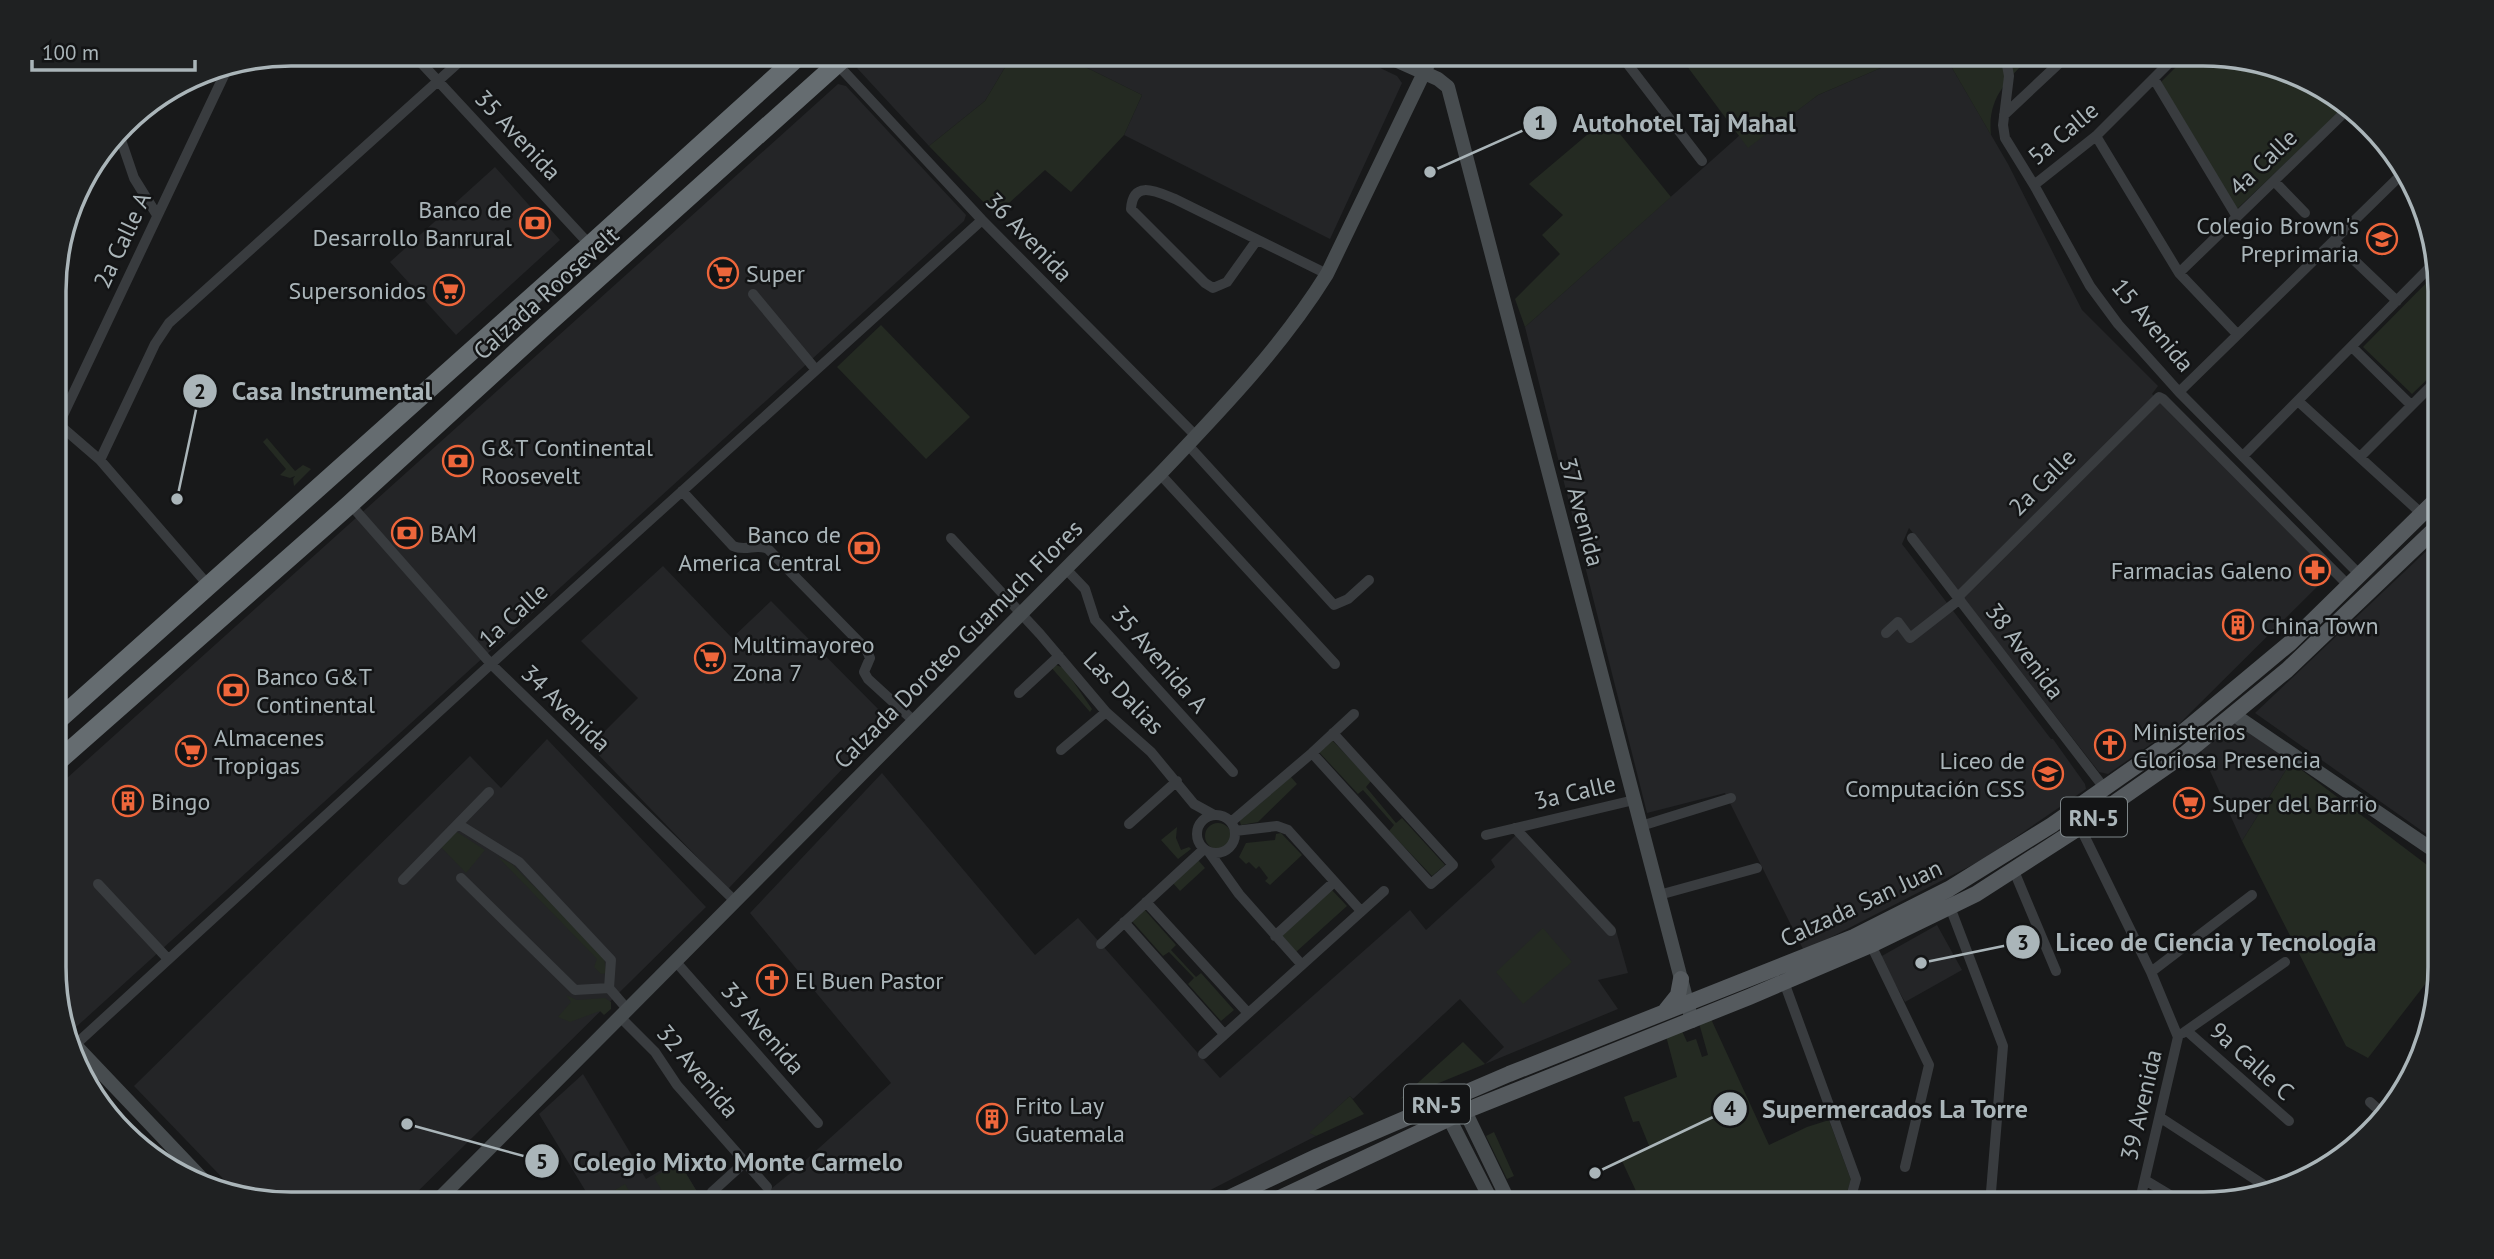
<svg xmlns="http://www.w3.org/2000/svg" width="2494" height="1259" font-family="'PT Sans',sans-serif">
  <rect width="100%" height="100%" fill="#18191a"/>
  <!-- built -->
  <path fill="#242527" d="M873,54H1013L985,101L929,146L857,68Z
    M1059,54H1351L1397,76L1402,83L1330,239L1124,135L1142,95Z
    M1913,54H1944L2008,164L2082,310L2158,386L2152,394L2333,571L2177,726L2108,774L2099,772L1909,528L1902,544L2051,739H2053L2085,784L2086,789L1984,859L1804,951L1725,793L1647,813L1525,327L1740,135L1748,147L1818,95Z
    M838,84L846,86L966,215L964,221L74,1029L64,1018L56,999V788Z
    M495,167L560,240L456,335L390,262Z
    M2376,224L2397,246L2387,254L2366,233Z
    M2439,539V843L2255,713Z
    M663,566L732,638L771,601L889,720L728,889L590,746L638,698L581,641Z
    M2234,722L2291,762L2242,841L2200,749Z
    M547,739L706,907L404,1205H292L236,1192L134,1086L470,756L501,788Z
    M882,773L1035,955L1078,918L1220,1078L1410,910L1426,930L1495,867L1491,860L1522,829L1615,927L1628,973L1598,980L1618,1009L1485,1064L1504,1047L1460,999L1353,1099L1350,1096L1310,1133L1316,1136L1181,1205H751L798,1167L891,1083L750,913Z
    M1937,925L1962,970L1905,1002L1880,957Z
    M583,1074L646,1179L678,1160L705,1205H594L539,1114Z"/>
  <!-- green -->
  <path fill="#242a22" d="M1013,54H1059L1142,95L1124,135L1071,192L1045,170L996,215L929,146L985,101Z
    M1678,54H1913L1818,95L1748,148Z
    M1944,54H2032C2008,81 1987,96 1991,135Z
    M2189,54H2202L2307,79L2324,93L2340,111L2237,209L2161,82Z
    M1607,118L1671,197L1525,327L1515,299L1560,254L1542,235L1563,215L1529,184Z
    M2438,271V369L2412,394L2363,347Z
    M881,325L970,417L926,459L837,367Z
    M267,438L295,471L303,465L311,469L294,486L293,479L295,476L290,478L280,475L286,469L263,442Z
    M1056,665L1064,668L1092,709L1090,712L1050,666Z
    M1332,740L1371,781L1366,787L1396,823L1402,818L1445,865L1432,876L1389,831L1394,825L1363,790L1358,794L1319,752Z
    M2291,762L2439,874L2440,965L2368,1058L2346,1046L2242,841Z
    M1290,776L1297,784L1258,822L1241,825L1239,819L1261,803Z
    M1205 836a13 13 0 1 1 26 0a13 13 0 1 1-26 0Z
    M1177,827L1176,838L1181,850L1189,847L1191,849L1178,859L1161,840Z
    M457,832L485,850L466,873L440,846Z
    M1281,833L1302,855L1270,885L1265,881L1268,878L1259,866L1256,869L1249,862L1246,864L1239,857L1246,843L1275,840L1276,834Z
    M498,857L512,864L604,957L606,973L601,974L594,967L597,959Z
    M1198,860L1205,868L1180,891L1172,882Z
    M1331,889L1347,906L1296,952L1281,936Z
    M1143,908L1176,945L1171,950L1196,977L1201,973L1234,1010L1221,1021L1188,984L1194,978L1169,952L1163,956L1131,920Z
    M1543,928L1572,962L1523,1004L1496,972Z
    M566,995L577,1000L605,998L611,1002V1009L604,1015L600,1011L570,1022L558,1017L571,1002Z
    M1711,1019L1769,1145L1807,1127L1829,1120L1851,1180L1843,1204H1642L1622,1161L1650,1148L1639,1121L1633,1122L1624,1097L1677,1077L1666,1036L1682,1031L1687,1042L1696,1039L1702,1057L1708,1055L1699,1023Z
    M1463,1042L1485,1064L1400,1099Z
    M1350,1096L1364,1114L1316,1136L1309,1133Z
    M1494,1132L1514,1176L1507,1179L1486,1136Z
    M679,1162L705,1205H670L654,1177Z
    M625,1184L636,1203L599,1205L597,1201Z"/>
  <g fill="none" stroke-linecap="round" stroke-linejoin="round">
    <!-- street -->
    <path stroke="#393c3f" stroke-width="10" d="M413,54L590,245
      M1620,54L1702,161
      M2005,54L2009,76L2003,125L2005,138L2034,185L2090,286L2118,324L2179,392L2361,576
      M837,64L982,220L1196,436
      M2154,79L2237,217
      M2004,115L2069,54
      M119,134L134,178L157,215
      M2096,136L2179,273L2237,334
      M2274,181L2305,213
      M2034,185L2096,136L2178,54
      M1257,240L1227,282L1213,288L1205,283L1131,209C1133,179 1157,192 1175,199L1327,274
      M2334,241L2397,301
      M2179,273L2346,111
      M753,294L816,370
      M2352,347L2411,405
      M2179,392L2402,174
      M2298,401L2422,514
      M56,422L100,460L209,586
      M55,432L228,67
      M1188,445L1334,605L1348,599L1369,580
      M2243,456L2437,260
      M2360,457L2438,379
      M100,460L155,344L169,323L468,54
      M1160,474L1335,664
      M682,491L733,546C745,552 757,543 768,549L866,649L870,658L864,672L868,679L914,721
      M350,504L491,664L735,901
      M951,538L1040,634L1106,712L1151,752L1194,804L1214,815
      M1912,538L2105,789
      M1065,568L1085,589L1095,620L1233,772
      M1958,597L2159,397L2163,399L2350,587
      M1886,633L1898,622L1910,638L1960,599
      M1019,693L1059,656
      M1061,750L1106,712
      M1312,753L1431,884L1453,865L1333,733
      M1197 834a19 19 0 1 1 38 0a19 19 0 1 1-38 0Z
      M1231,822L1312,753L1354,714
      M458,824L519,862L611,960L609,988
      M1129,824L1177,781
      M1641,826L1731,798
      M2080,827L2151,972L2178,1037L2139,1204
      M1515,828L1611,931
      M1235,831L1277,826L1288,830L1361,911
      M1486,835L1634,800
      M1209,852L1239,894L1302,965
      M2014,871L2056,971
      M461,878L575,990L609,988
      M403,880L489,792
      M98,884L168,959
      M1659,895L1757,868
      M1146,902L1248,1013
      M1950,907L2003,1046L1990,1204
      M1124,922L1224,1034
      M1275,936L1334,882
      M1101,944L1204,849
      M1871,945L1929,1065L1905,1167
      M676,962L818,1123
      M2151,972L2252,895
      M1784,982L1856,1179L1849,1204
      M609,988L628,1010
      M621,1018L655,1052L677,1085L767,1187
      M2187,1031L2289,1121
      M2183,1033L2285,962
      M75,1045L491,664L982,220
      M1203,1054L1384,891
      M2370,1102L2381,1112
      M2161,1118L2267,1187
      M2145,1180L2185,1204
      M712,1192L745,1162"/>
    <!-- secondary -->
    <path stroke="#474c4f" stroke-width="14" d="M1382,54L1438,79L1448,87L1692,1021
      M2233,714L2439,854
      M76,1046L209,1186
      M1465,1111L1510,1204
      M1449,1118L1493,1204
      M433,1205L1160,474C1220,411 1281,348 1327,274L1433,54"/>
    <!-- primary -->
    <path stroke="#555a5e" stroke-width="16" d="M1666,1010L1678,995L1681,979
      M1214,1205L1318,1156L1509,1074L1854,937L1949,889L2052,825L2176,738L2290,643L2438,498
      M1265,1205L1465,1111L1749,997L1871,945L1976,894L2080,827L2186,753L2287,670L2439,525"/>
    <!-- highway -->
    <path stroke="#656c70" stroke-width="19" d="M56,722L590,245L801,54
      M56,763L350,504L547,324L848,54"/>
  </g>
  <!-- icons -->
  <defs>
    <g id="bank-ring" transform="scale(1.575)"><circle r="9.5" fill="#131415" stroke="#ee663b" stroke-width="1.5"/><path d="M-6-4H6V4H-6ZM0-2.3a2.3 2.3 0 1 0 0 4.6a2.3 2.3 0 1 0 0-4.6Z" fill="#ee663b"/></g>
    <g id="school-ring" transform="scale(1.575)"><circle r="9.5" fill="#131415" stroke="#ee663b" stroke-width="1.5"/><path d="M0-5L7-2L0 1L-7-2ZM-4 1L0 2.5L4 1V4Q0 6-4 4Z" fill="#ee663b"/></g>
    <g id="supermarket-ring" transform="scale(1.575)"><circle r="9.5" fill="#131415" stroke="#ee663b" stroke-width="1.5"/><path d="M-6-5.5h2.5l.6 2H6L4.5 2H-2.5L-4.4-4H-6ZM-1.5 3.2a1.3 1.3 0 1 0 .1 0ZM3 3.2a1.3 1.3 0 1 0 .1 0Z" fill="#ee663b"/></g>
    <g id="pharmacy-ring" transform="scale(1.575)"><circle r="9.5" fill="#131415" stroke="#ee663b" stroke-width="1.5"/><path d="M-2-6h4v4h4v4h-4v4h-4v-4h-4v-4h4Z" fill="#ee663b"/></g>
    <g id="building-ring" transform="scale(1.575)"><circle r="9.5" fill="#131415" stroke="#ee663b" stroke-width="1.5"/><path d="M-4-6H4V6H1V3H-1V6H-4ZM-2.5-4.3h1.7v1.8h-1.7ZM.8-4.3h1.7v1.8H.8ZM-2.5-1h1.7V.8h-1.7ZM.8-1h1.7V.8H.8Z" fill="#ee663b"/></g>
    <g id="church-ring" transform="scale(1.575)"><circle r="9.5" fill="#131415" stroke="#ee663b" stroke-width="1.5"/><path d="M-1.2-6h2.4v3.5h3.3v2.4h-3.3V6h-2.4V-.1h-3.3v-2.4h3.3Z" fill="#ee663b"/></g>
  </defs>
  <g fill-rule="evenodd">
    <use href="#bank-ring" x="535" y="223"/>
    <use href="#school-ring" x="2382" y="239"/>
    <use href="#supermarket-ring" x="723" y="273"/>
    <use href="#supermarket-ring" x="449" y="290"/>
    <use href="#bank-ring" x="458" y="461"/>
    <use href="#bank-ring" x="407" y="533"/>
    <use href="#bank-ring" x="864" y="548"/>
    <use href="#pharmacy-ring" x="2315" y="570"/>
    <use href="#building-ring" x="2238" y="625"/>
    <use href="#supermarket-ring" x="710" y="658"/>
    <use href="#bank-ring" x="233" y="690"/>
    <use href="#church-ring" x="2110" y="745"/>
    <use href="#supermarket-ring" x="191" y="751"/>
    <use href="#school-ring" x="2048" y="774"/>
    <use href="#building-ring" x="128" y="801"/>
    <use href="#supermarket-ring" x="2189" y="803"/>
    <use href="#church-ring" x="772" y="980"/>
    <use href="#building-ring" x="992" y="1119"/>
  </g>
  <g text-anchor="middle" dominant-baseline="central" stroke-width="5" stroke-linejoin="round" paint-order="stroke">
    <!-- shield labels -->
    <g fill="#131415" stroke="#7d8588" stroke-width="2">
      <rect x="2061" y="797.5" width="66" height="39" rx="5"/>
      <rect x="1404" y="1084.5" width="66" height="39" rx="5"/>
    </g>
    <g font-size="23" font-weight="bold" fill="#aab5b9">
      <text x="2094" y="817">RN-5</text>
      <text x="1437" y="1104">RN-5</text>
    </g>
    <!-- street labels -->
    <g font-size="24" fill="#aab5b9" stroke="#131415">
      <text transform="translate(2063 133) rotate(-40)">5a Calle</text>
      <text transform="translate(518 135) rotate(47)">35 Avenida</text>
      <text transform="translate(2263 162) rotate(-44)">4a Calle</text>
      <text transform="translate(1029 237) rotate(46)">36 Avenida</text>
      <text transform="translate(122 240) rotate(-65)">2a Calle A</text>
      <text transform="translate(546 293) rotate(-42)">Calzada Roosevelt</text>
      <text transform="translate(2153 325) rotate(50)">15 Avenida</text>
      <text transform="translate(2042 482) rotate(-45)">2a Calle</text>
      <text transform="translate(1582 512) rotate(75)">37 Avenida</text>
      <text transform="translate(513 615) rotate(-42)">1a Calle</text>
      <text transform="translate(958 644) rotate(-45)">Calzada Doroteo Guamuch Flores</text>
      <text transform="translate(2025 651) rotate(53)">38 Avenida</text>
      <text transform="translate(1160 659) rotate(49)">35 Avenida A</text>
      <text transform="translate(1124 693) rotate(46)">Las Dalias</text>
      <text transform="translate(566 708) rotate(44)">34 Avenida</text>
      <text transform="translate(1575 792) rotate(-13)">3a Calle</text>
      <text transform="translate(1861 903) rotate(-25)">Calzada San Juan</text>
      <text transform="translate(763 1028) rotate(49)">33 Avenida</text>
      <text transform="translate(2252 1061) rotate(42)">9a Calle C</text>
      <text transform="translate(698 1071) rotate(50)">32 Avenida</text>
      <text transform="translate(2141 1105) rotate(-77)">39 Avenida</text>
    </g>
    <!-- poi labels -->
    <g font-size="24" fill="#aab5b9" stroke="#131415" text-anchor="start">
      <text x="512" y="209" text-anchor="end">Banco de<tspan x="512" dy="28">Desarrollo Banrural</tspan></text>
      <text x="2359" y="225" text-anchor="end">Colegio Brown's<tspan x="2359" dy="28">Preprimaria</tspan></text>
      <text x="746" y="273">Super</text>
      <text x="426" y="290" text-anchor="end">Supersonidos</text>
      <text x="481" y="447">G&amp;T Continental<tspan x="481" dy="28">Roosevelt</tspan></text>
      <text x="430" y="533">BAM</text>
      <text x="841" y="534" text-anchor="end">Banco de<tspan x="841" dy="28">America Central</tspan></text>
      <text x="2292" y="570" text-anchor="end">Farmacias Galeno</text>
      <text x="2261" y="625">China Town</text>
      <text x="733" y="644">Multimayoreo<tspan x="733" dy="28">Zona 7</tspan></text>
      <text x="256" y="676">Banco G&amp;T<tspan x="256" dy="28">Continental</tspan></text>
      <text x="2133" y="731">Ministerios<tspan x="2133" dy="28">Gloriosa Presencia</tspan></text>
      <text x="214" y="737">Almacenes<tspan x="214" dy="28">Tropigas</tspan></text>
      <text x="2025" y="760" text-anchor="end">Liceo de<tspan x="2025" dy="28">Computación CSS</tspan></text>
      <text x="151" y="801">Bingo</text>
      <text x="2212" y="803">Super del Barrio</text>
      <text x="795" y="980">El Buen Pastor</text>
      <text x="1015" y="1105">Frito Lay<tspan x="1015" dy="28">Guatemala</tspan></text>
    </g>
  </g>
  <!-- crop -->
  <path d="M0 0H2494V1259H0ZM291 66H2203A225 225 0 0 1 2428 291V967A225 225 0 0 1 2203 1192H291A225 225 0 0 1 66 967V291A225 225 0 0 1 291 66Z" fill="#1f2122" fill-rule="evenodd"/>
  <path fill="none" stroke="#aab5b9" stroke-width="3.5" d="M291 66H2203A225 225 0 0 1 2428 291V967A225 225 0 0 1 2203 1192H291A225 225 0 0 1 66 967V291A225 225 0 0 1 291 66Z"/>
  <!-- callouts -->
  <path fill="none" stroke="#aab5b9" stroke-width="2.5" d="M1430 172L1540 123M177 499L200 391M1921 963L2023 942M1595 1173L1730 1109M407 1124L542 1161"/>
  <g fill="#aab5b9" stroke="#131415" stroke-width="2.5">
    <circle cx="1430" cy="172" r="7"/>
    <circle cx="177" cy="499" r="7"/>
    <circle cx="1921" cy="963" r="7"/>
    <circle cx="1595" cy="1173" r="7"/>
    <circle cx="407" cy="1124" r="7"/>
    <circle cx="1540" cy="123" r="18"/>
    <circle cx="200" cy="391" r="18"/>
    <circle cx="2023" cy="942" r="18"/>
    <circle cx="1730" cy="1109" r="18"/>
    <circle cx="542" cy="1161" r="18"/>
  </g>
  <g font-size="21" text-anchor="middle" font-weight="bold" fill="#111">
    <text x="1540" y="130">1</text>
    <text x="200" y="399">2</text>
    <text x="2023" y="950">3</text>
    <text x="1730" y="1116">4</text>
    <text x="542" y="1169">5</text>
  </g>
  <g font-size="26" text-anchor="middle" font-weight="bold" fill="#aab5b9" stroke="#131415" stroke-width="5" stroke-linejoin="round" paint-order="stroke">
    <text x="1684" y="132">Autohotel Taj Mahal</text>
    <text x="332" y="400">Casa Instrumental</text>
    <text x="2216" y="951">Liceo de Ciencia y Tecnología</text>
    <text x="1895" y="1118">Supermercados La Torre</text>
    <text x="738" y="1171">Colegio Mixto Monte Carmelo</text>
  </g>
  <!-- scale -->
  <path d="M32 60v10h163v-10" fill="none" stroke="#aab5b9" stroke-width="3.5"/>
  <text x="42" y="60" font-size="21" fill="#aab5b9" stroke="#131415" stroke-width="5" paint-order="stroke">100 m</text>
</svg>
